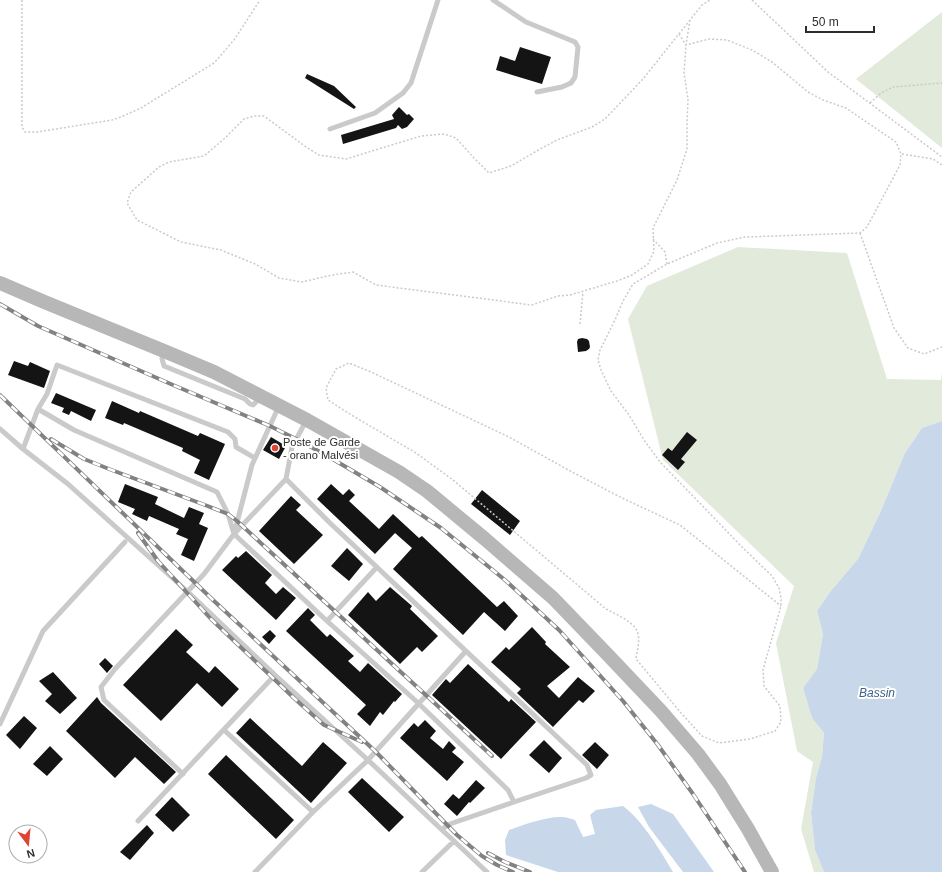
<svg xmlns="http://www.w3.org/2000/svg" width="942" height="872" font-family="Helvetica,sans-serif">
  <rect width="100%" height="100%" fill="#fff"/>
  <!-- green -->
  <path fill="#e1eadb" d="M942,12V148L856,79Z
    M738,247L847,253L887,379L941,380L942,372V421L922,428L905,453L880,513L858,559L830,592L817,611L823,634L817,669L803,688L812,718L824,733L822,757L816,778L811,813L815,850L824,872H814L801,829L813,762L797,751L776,643L794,586L663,460L628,319L647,286Z"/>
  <!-- water -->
  <path fill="#c8d7e9" d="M942,421V872H824L815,850L811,813L816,778L822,757L824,733L812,718L803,688L817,669L823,634L817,611L830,592L858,559L880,513L905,453L922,428Z
    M651,804L673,814L714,872H683L649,827L638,807Z
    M623,806C643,821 660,850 673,872H558L506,855L505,840L509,830C523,825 547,816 562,817C566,817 571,819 575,820L583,837L595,834L590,815L596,810Z"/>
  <!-- building -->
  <path fill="#141414" d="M520,47L551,57L542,84L496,70L500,56L515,61Z
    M307,74L334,86L356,107L354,109L305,78Z
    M399,107L407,115L409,114L414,119L407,127L402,129L398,125L396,128L343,144L341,135L394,119L392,115Z
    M582,338L587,339L589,341L590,347L589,349L586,351L578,352L577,342L578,339Z
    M14,361L28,366L30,362L50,371L44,388L8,375Z
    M56,393L96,410L91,421L71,411L69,415L62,412L64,408L51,403Z
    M112,401L139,413L140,411L198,436L200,433L225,444L209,480L194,473L200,460L182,451L183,448L124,423L123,425L105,418Z
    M687,432L697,440L681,459L685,462L678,470L662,455L668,448L672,451Z
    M271,437L286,446L279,459L263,450Z
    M125,484L158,497L155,504L184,518L189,507L204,513L199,524L208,528L194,561L181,555L188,539L176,534L179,529L149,516L147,521L132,514L135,509L118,502Z
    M331,484L343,495L349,489L355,495L349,501L379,529L393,514L419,538L422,536L497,607L504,601L518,616L505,631L484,612L463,635L393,569L412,548L395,533L375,554L317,499Z
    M482,490L520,521L510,535L471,504Z
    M291,496L301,505L296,510L323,535L294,564L259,531Z
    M347,548L363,564L349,581L331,566Z
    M246,551L272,575L265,583L276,594L283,587L296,598L276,620L222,570L236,556L238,558Z
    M390,587L412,606L410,609L438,636L422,652L417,647L400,664L348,615L368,592L376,601Z
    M308,608L315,615L310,620L327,637L330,634L354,656L348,661L360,672L368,663L402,694L395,702L394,701L383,715L380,712L370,726L357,714L366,705L286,631Z
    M532,627L546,642L545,644L570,667L547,686L559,698L578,677L595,691L583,703L579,700L553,727L517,693L521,689L491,662L506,647L509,650Z
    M176,629L193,645L186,652L209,673L215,666L239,689L222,707L197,683L161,721L123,685Z
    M270,630L276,636L269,644L262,637Z
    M105,658L113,666L107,673L99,664Z
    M468,664L509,702L511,699L536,722L501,759L432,695L446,679L450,683Z
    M53,672L77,698L60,714L45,701L52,694L39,681Z
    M97,697L101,703L176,772L164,784L135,757L115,778L66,731Z
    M24,716L37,728L20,749L6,735Z
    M250,718L302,766L323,742L347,763L311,803L236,733Z
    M425,720L436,731L430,738L443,749L449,741L456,748L452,752L464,762L447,781L400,738L414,723L418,727Z
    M544,740L562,758L549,773L529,755Z
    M595,742L609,755L597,769L582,755Z
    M50,746L63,759L47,776L33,764Z
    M226,755L294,820L276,839L208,774Z
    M362,778L404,817L389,832L348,792Z
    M476,780L485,788L470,803L469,802L457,816L444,804L453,794L459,799Z
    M172,797L190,815L173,832L155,815Z
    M147,825L154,833L130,860L120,852Z"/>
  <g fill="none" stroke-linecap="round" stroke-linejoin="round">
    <!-- path -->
    <path stroke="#cacaca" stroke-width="1.5" stroke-dasharray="2 2" stroke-linecap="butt" d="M22,0V127L25,132H37L112,120L121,117L141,108L214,63L234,40L260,0
      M752,0L828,72L942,157
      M690,20L686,45L684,73L688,99L687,124V149L677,180L653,228L654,251L648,264L632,275L617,281L570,295L558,296L532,305L376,285L353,272L332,275L302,282L279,278L255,264L221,250L181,242L137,220L127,203L131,192L159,167L169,162L204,156L225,138L244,119L254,116H264L306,147L319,155L346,159L421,136L444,134L456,138L474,158L489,173L511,166L540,149L557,140L592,127L605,119L643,79L702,5L710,0
      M679,34L686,45L709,39L727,40L752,50L772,62L808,92L823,100L846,108L896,142L901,154L900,165L867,227L860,233L745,237L717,243L667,264L633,284L623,301L615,320L600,350L598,360L601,370L611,391L629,415L644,440L660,462L692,495L742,547L772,576L779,588L781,598V606L763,670L764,686L780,706L781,722L775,731L750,739L719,743L702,736L681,713L636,659C637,651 640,642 638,634C636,622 615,614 606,609L453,480L416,453L348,413L328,400L326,388L336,369L349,363L371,372L507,436L574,473L622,498L680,525L781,606
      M870,103L881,93L893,87L942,83
      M902,154L933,159L942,165
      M860,233L894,328L908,348L924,354L942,347
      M653,239L665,252L667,264
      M580,324L583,292"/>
    <!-- lane -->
    <path stroke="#cacaca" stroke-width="5" d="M493,0L526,22L575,42L578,47L575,77L571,83L562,87L537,92
      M330,129L375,113L403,93L411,83L438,0
      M163,352L162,359L164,366L245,399L250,404L253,405L260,398
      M38,409L47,394L57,365L228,432L235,439L236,447L255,458
      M0,429L23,449L68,484L188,592L275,675L368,760L442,830L447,825L514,802L586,778L591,775L587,765L330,523L286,479L292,447L306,421
      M23,449L38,409L74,430L217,492L228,514L234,534L327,621L377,567
      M234,534L286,479
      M327,621L416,701L508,790L514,802
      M0,724L43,631L125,542
      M224,730L313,812L368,760L466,651
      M183,774L104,700L101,687L115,669L204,574L234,534L252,465L279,406
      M138,821L275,675
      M454,841L487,872
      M255,872L313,812
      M422,872L454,841L442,830"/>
    <!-- secondary -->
    <path stroke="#b7b7b7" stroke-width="14" d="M0,283L42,301L164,351L214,372L307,420L399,472L427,491L485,539L553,598L607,654L661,711L698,754L720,784L748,829L772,872"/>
    <!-- rail casing -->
    <g stroke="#828282" stroke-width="4">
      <path id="rail" d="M0,304L38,326L173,385L270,426L296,439L324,454L380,487L441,528L505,580L559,630L623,701L658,745L693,794L745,872
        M0,395L213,600L375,751L457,835L482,856L497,865L513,872
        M51,439L84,459L109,469L205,505L228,514L237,521L492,756
        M138,533L158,561L211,619L295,699L324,725L362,742
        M488,853L505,862L530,872"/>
    </g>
    <!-- rail -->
    <use href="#rail" stroke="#fff" stroke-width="2.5" stroke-dasharray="8" stroke-linecap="butt"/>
  </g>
  <!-- markers -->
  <circle fill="#de4435" stroke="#fff" stroke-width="1.5" cx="275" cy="448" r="4"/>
  <g text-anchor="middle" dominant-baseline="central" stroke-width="4" stroke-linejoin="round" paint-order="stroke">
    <!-- poi labels -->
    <g font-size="11" fill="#2d2d2d" stroke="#fff" text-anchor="start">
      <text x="283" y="442">Poste de Garde<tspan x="283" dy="13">- orano Malvési</tspan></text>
    </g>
    <!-- water labels -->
    <g font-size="12" font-style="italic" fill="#3f618b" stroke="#fff">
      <text x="877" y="693">Bassin</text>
    </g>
  </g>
  <!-- north arrow -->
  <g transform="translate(28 844) rotate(164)"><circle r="19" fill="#ffffff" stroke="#ababab"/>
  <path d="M0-3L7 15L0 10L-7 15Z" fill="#de4435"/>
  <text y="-6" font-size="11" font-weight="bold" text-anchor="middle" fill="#2d2d2d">N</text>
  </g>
  <!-- scale -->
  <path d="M806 26v6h68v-6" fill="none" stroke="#2d2d2d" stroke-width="2"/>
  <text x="812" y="26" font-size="12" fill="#2d2d2d" stroke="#ffffff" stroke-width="3" paint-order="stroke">50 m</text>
</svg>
